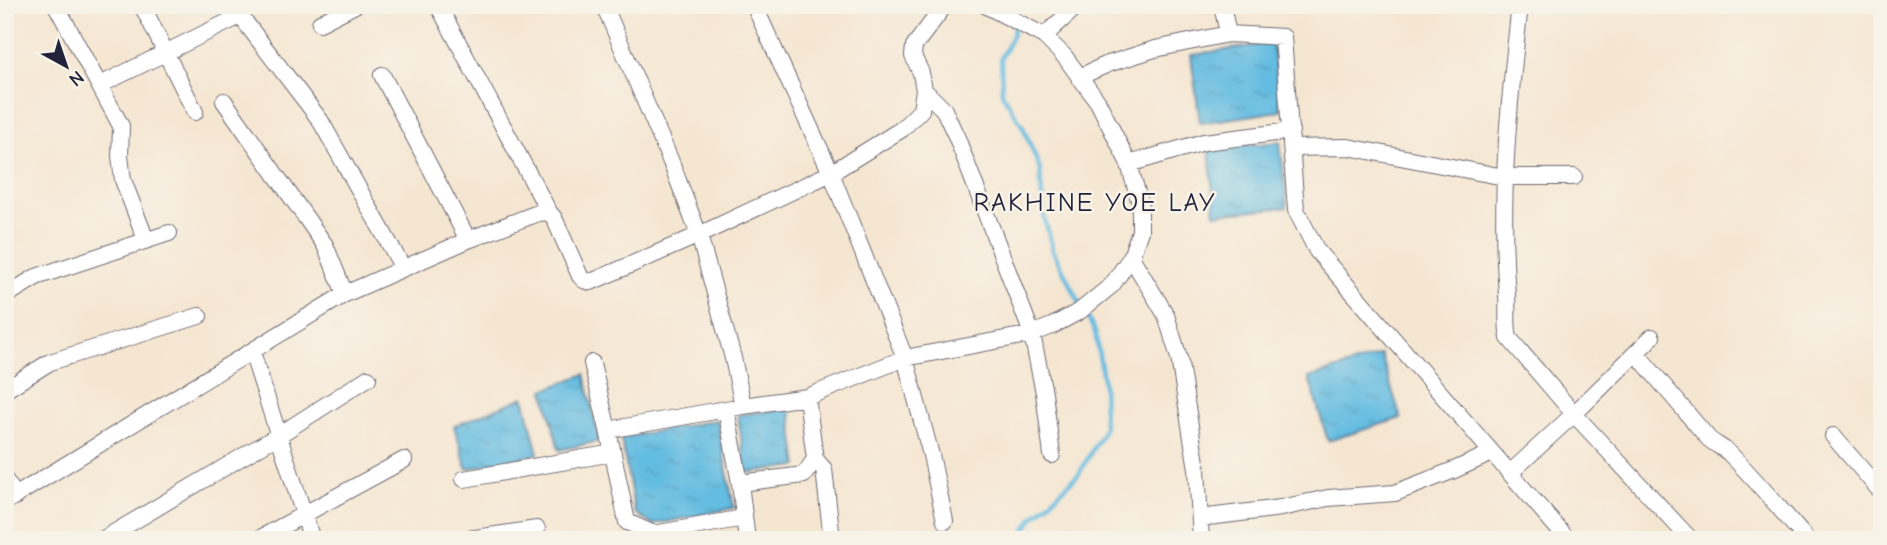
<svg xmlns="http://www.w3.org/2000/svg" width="1887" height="545" font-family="'Comic Neue',sans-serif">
  <defs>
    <pattern id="water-ripples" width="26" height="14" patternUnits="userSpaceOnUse" patternTransform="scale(1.75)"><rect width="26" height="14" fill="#64bce1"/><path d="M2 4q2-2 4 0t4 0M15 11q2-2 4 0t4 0" fill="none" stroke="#56a1c2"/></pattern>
  </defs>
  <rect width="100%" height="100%" fill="#f7f3e8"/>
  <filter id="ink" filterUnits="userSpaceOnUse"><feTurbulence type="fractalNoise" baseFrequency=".0143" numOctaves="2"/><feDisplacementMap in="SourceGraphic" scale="14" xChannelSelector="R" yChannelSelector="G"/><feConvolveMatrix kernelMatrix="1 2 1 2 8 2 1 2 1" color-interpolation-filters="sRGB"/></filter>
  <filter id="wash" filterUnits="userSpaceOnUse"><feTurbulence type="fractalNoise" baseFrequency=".00686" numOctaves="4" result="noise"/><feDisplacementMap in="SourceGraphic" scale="28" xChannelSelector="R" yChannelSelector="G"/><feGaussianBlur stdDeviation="1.57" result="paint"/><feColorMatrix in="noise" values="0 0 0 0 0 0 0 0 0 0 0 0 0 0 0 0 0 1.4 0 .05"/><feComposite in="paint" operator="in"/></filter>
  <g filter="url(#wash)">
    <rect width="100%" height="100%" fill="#f5e6d1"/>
    <!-- water -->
    <path fill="url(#water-ripples)" stroke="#436f8e" stroke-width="2" d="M1272,43L1281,111L1200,123L1191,55Z
      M1280,142L1287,207L1215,214L1209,149Z
      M1381,355L1401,418L1328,441L1309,378Z
      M585,374L599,441L559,450L544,390Z
      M524,397L538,454L467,469L454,426Z
      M790,408L798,466L746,473L738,415Z
      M717,420L734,508L652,525L635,513L621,438Z"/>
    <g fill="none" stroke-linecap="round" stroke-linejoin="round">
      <!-- stream -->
      <path stroke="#64bce1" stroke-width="4.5" d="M1010,5L1014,12V16
        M1014,24L1013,34L1001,58L1002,93L1023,127L1040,169L1043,212L1053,251L1095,332L1103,379L1104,429L1079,474L1033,518L1019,540"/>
    </g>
  </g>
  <g filter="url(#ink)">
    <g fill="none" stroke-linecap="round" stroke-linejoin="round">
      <!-- street casing -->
      <g stroke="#6c6770" stroke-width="18">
        <path id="street" d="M56,5L121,126L120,156L123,180L146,240
          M142,5L195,112
          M232,5L320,120L403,268
          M438,5L549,212
          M604,5L671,162L699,235L733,358L743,406
          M754,5L831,173L905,358L931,455L945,521
          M1222,5L1228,34
          M1520,5C1509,102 1499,198 1507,295C1508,309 1506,326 1509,338L1574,414L1691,540
          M320,23L355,5
          M1044,36L1078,5
          M382,75L468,240
          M1079,77L1108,64L1155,49L1228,34L1283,37L1296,210L1317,251L1568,540
          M100,85L240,16
          M924,90L944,110L957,138L1032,334L1044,393L1052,455
          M224,101L325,245L345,294
          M1292,148L1348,147L1504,177H1574
          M1129,164L1204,142L1291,131
          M1131,257L1166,315L1179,358L1197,469L1201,540
          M5,296L36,277L169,233
          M252,352L312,540
          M1636,353L1708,438C1715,445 1723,447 1730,454C1757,481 1782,511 1807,540
          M592,363L608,430L627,522L654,534L744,518
          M5,390L50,362L199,316
          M807,397L815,459L824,469L832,540
          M726,409L740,483L747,540
          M608,430L743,406L807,397L905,358L1032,334L1052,326L1080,311L1112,285L1131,257L1140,231V203L1129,164L1098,102L1065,57L1044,36L985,5
          M1833,436L1882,493
          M1510,473L1574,414L1652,337
          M464,479L613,453
          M5,480L16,496
          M740,483L804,475L815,459
          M5,502L345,294L468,240L538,213L549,212L554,218L580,276L584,280L591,282L699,235L831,173L902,129L921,110L924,90L921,73L913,56L914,46L945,5
          M1200,518L1281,508L1328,498L1395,493L1454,470L1492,453
          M102,540L279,435L368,378
          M257,540L404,460
          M461,540L537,529"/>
      </g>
      <!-- street -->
      <use href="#street" stroke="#fff" stroke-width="16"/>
    </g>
  </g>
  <g text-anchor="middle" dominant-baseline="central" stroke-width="5" stroke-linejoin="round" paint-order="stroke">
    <!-- quarter labels -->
    <g font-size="26" letter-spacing="2" fill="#22223b" stroke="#f7f3e8">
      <text x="1095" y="203">RAKHINE YOE LAY</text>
    </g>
  </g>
  <!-- margin -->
  <rect width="1887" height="545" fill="none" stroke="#f7f3e8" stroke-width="28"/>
  <!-- north arrow -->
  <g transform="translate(66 66) rotate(140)" stroke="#f7f3e8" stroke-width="5" paint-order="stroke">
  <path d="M0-5L12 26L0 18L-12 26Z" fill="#22223b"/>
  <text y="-10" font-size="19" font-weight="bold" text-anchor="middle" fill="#22223b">N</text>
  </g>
</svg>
